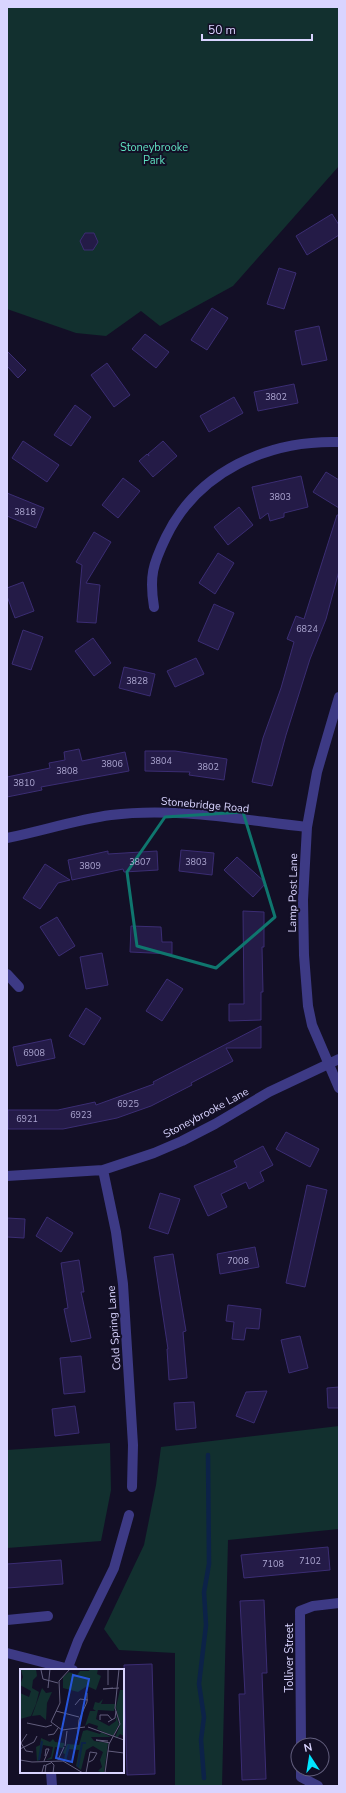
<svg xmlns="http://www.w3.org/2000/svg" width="346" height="1793" font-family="'Nunito Sans',sans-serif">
  <rect width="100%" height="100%" fill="#130f26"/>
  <!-- green -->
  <path fill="#12302f" d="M7,7H339V166L233,286L160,326L141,311L106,336L76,333L7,309Z
    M339,1426V1529L228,1540L222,1786H175V1653L119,1650L104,1629L144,1545L156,1485L161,1447Z
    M110,1443L111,1490L101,1541L7,1548V1450Z"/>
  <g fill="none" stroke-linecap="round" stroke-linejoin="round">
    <!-- stream -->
    <path stroke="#0c2248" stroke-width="4.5" d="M204,1778L201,1740L204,1717L199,1684L206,1625L204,1592L209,1564L208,1455"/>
  </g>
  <!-- building -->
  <path fill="#241b47" stroke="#3b2d73" d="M332,214L339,225V235L307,255L296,236Z
    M85,233H94L98,242L93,250H84L80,241Z
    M279,268L296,273L284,309L267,304Z
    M212,308L228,318L207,350L191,340Z
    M319,326L327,360L302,365L295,331Z
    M145,334L169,352L156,368L132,349Z
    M7,351L26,370L18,378L7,366Z
    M107,363L130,395L114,407L91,375Z
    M294,384L298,403L258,411L254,392Z
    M234,397L243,413L209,432L200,416Z
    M75,405L91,417L71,446L54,435Z
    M23,441L59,465L47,482L12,458Z
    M163,441L177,456L153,477L139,461L147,454L149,456L148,454Z
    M326,472L339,480V508L313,492Z
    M301,476L308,507L284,513V517L270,521L268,513L260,519L252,487Z
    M123,478L140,491L118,518L102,505Z
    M7,493L44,508L36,528L7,516Z
    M239,507L253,525L228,545L214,527Z
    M337,515H339V571L326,619L310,659L286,735L272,786L252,782L263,738L281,688L294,642L287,639L296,616L304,619Z
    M94,532L111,542L86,583L100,585L96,623L77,622L82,565L76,562Z
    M218,553L234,563L215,594L199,583Z
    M23,582L34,611L15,618L7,596V588Z
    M214,604L234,613L218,650L198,641Z
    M23,630L43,637L31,670L12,664Z
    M93,638L111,663L94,676L75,651Z
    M196,658L204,674L175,687L167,671Z
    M124,667L155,674L150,696L119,688Z
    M79,749L82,761L125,752L129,771L41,787L42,790L7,797V777L50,768L49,763L65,760L64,752Z
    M145,751H175L227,759L224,780L189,775L190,772L145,771Z
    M181,850L214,853L212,875L179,871Z
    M108,851V854L157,851L158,870L124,872L123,869L72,880L68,860Z
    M237,857L266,883L253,897L224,870Z
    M45,864L70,880L58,883L40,909L23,898Z
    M243,911L264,912V947H262L263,992H261V1020L229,1021V1004H244Z
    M57,917L75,946L59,956L40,927Z
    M131,926L161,927L162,942H172V954L130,952Z
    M102,953L108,985L86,989L80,957Z
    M167,979L183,989L162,1021L146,1011Z
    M86,1008L101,1018L84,1045L69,1036Z
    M261,1026V1048H226L233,1061L191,1083L192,1085L151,1106L117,1118L63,1129H8V1110H58L95,1102L96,1105L154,1084L153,1082Z
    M51,1039L55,1058L17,1066L13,1047Z
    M286,1132L319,1149L310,1167L276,1149Z
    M263,1146L273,1165L260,1172L264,1181L249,1189L246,1182L221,1194L227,1207L208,1216L194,1186L237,1167L234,1161Z
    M307,1185L327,1190L305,1287L286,1283Z
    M160,1193L180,1199L168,1234L149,1228Z
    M47,1217L73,1233L61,1252L36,1236Z
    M7,1218L25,1219L24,1238L7,1237Z
    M255,1247L259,1267L220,1274L217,1254Z
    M173,1254L186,1331L183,1332L187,1378L169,1380L167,1349H168L154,1257Z
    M79,1260L84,1292H81L91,1338L71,1342L64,1309L68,1308L61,1263Z
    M228,1305L261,1309L259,1329L246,1328L244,1340L232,1339L234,1322L226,1321Z
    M300,1336L308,1368L289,1373L281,1340Z
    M81,1356L85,1392L64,1394L60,1358Z
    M339,1387V1408H328L327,1388Z
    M267,1391L254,1423L236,1416L246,1392Z
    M194,1402L196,1428L176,1430L174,1403Z
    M75,1406L79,1433L55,1436L52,1409Z
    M328,1547L330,1570L244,1578L241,1555Z
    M61,1560L63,1584L7,1588V1564Z
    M264,1600L267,1673H262L266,1779L242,1780L239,1694H245L240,1601Z
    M152,1664L155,1774L127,1775L124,1665Z"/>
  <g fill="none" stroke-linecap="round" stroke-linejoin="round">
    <!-- minor -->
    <path stroke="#3d3a85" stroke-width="10" d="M154,607C149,576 153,564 166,537C198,471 268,440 339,442
      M339,697L317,772L307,827L303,900L304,955L308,1006L312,1025L339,1088
      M7,838C42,831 75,820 111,815C176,807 242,820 307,827
      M7,974L19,987
      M103,1170L116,1232L123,1284L133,1445L132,1487
      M7,1176L103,1170L154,1153L182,1141L215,1124L269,1092L339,1059
      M7,1620L48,1616
      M7,1653L73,1670
      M67,1670L78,1641L114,1568L129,1515
      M301,1745L300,1611L313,1606L339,1603
      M301,1769V1777L318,1786
      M51,1772L52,1786"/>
  </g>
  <!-- marked area -->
  <path fill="none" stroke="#0f766e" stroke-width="3" stroke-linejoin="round" d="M243,812L275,917L216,968L137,946L127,872L165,817Z"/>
  <g text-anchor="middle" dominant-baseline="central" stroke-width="4" stroke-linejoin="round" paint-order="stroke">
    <!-- number labels -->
    <g font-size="9" fill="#aca6d1">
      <text x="276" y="397">3802</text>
      <text x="280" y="497">3803</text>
      <text x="25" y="512">3818</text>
      <text x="307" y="629">6824</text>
      <text x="137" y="681">3828</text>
      <text x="161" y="761">3804</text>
      <text x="112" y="764">3806</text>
      <text x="208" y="767">3802</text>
      <text x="67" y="771">3808</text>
      <text x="24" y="783">3810</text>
      <text x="140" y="862">3807</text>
      <text x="196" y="862">3803</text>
      <text x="90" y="866">3809</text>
      <text x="34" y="1053">6908</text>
      <text x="128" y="1104">6925</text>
      <text x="81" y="1115">6923</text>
      <text x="27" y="1119">6921</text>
      <text x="238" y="1261">7008</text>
      <text x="310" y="1561">7102</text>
      <text x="273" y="1564">7108</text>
    </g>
    <!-- park labels -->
    <g font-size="11" fill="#5fe0c0" stroke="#130f26">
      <text x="154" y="147">Stoneybrooke<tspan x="154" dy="13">Park</tspan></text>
    </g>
    <!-- street labels -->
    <g font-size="11" fill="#d9d4ff" stroke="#130f26">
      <text transform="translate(205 805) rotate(5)">Stonebridge Road</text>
      <text transform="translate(293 893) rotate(-89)">Lamp Post Lane</text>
      <text transform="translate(206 1113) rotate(-28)">Stoneybrooke Lane</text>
      <text transform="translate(114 1328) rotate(-94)">Cold Spring Lane</text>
      <text transform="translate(289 1658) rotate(-90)">Tolliver Street</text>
    </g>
  </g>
  <!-- overview -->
  <g transform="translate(20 1669)">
    <rect width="104" height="104" fill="#130f26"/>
    <path d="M16,0L17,7L13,11L12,19L19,23L16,35L11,47L0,50V24L9,28L11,22L0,16L3,8L1,1ZM70,0H78L77,5L81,7L76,21L67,17L58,23L43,19V8L49,3L57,6L60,2H69ZM22,19L26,24L32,23L27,34L26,51L20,46L12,47ZM100,21H104V67L100,65L97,69L95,68L100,57L96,38ZM83,30L81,35H95L94,42L78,41L76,50L89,57L96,52L95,44L99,55L93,67L77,60L78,57L69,54L65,57L70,42H76L73,40L75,33L79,34ZM67,61L80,65L81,63L91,68H71L74,72L88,74L84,104L78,102L82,98L80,91L83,83L73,77L66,81L61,101L56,97L59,81L49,80L46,92L44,91L45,85L43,84L47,75L59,76L63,62ZM21,69L30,73L33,70L35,73L44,74V76L43,79L35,78L32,90L26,91L31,88L33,78L23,76L20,91L17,92L16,78L20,76Z" fill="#12302f"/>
    <path fill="none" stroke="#0c2248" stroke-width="2" d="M19,91L22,72M45,91L49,76M58,98L62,74H66"/>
    <path fill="none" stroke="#625e7d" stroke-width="1" d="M50,0L39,12L40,34L31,53L42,61L65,58M21,1L23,10L38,14M88,16V0M28,19L30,0M93,19L83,20L99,19M55,36L60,30L68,31M36,42L59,48M80,51V46H88L92,51M88,53L95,49L96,42M7,54L26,58L32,56M68,58L104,71M7,65L1,74L6,82L13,83M28,66L34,65L38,59M57,71L59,51L67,33V24M88,72L76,71L90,74M45,77L47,62M0,80L14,73L17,67M88,82L104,84M0,91L12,93L43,92L63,104M38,91L44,78M24,92L29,80H26L25,87M31,93L34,96L33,104M26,97L24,96L22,103L25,104L26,96L31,94M66,104L70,83L77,84L73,91L69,93M85,104L89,75L100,55L95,39L99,0"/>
    <path fill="#2655da" fill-opacity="0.15" stroke="#2655da" stroke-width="2" d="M53,6L69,10L52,93L36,89Z"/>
    <rect width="104" height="104" fill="none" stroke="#d9d4ff" stroke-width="2"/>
  </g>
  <!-- border -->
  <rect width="346" height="1793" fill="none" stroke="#d9d4ff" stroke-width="16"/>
  <!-- north arrow -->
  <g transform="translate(310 1757) rotate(348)"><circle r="19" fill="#130f26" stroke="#625e7d"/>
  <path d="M0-3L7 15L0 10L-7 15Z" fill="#00e5ff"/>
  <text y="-6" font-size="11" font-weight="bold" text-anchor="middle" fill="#d9d4ff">N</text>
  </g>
  <!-- scale -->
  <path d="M202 34v6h110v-6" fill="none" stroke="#d9d4ff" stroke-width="2"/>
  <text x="208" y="34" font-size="12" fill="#d9d4ff" stroke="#130f26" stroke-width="3" paint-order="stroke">50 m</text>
</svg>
